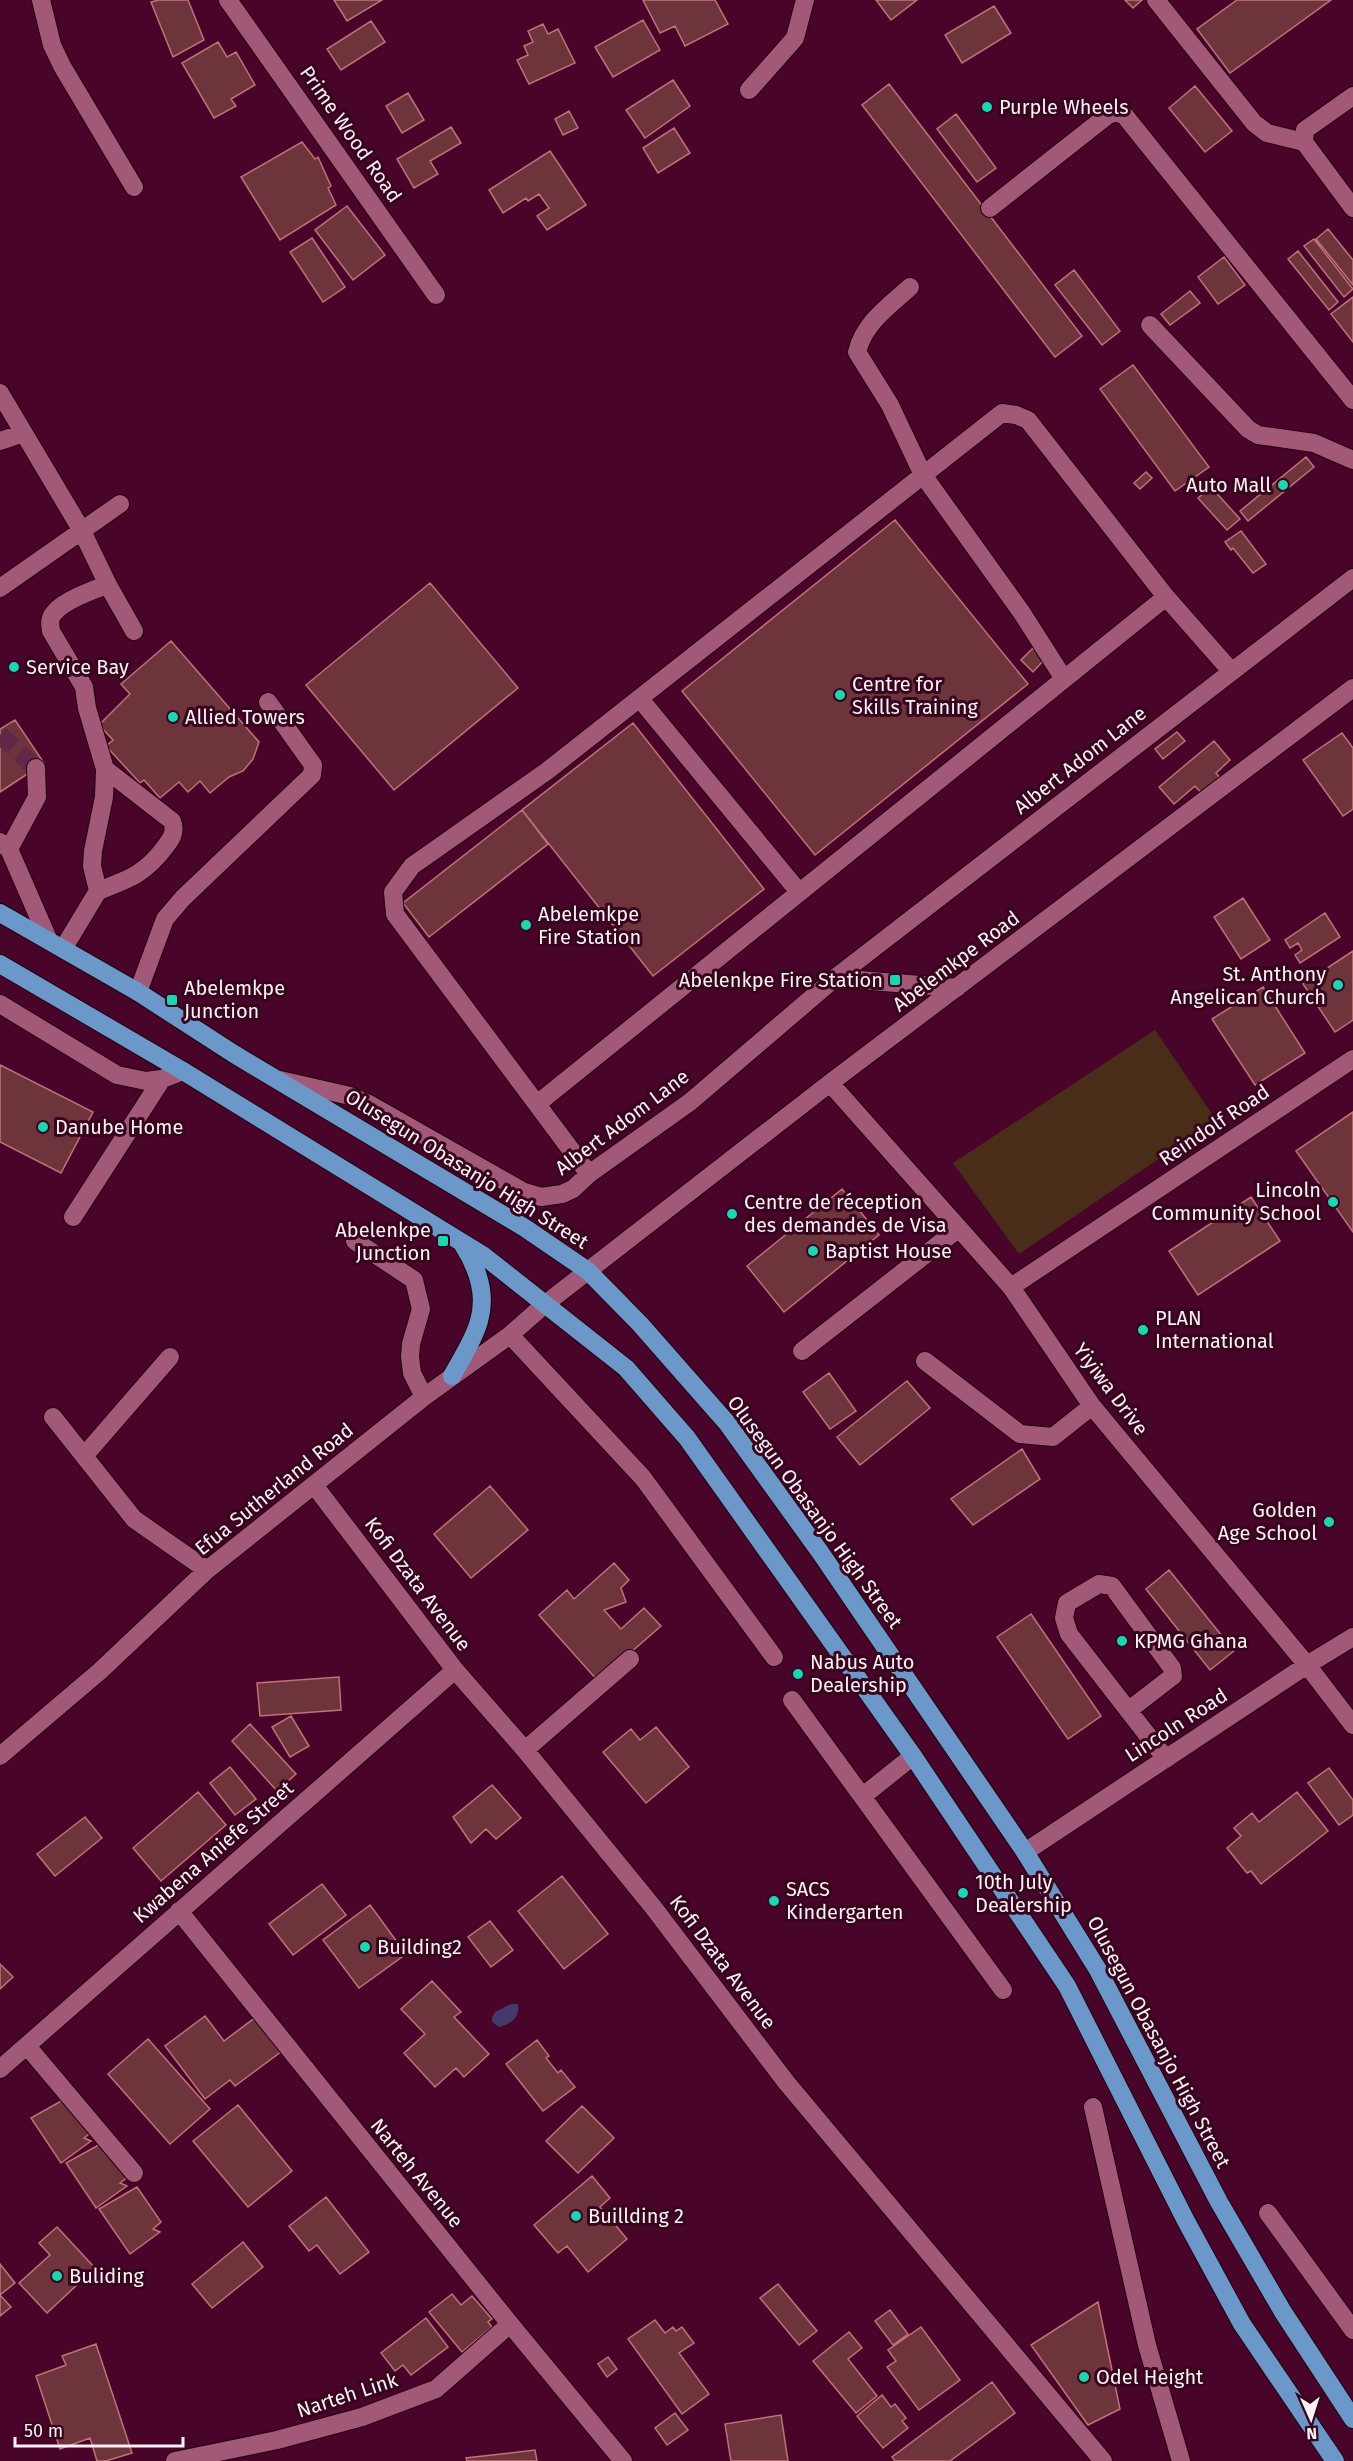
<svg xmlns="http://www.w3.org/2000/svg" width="1353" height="2461" font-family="'Fira Sans',sans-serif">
  <rect width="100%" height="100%" fill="#480429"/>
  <!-- green -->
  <path fill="#492d19" d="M1155,1030L1216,1120L1019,1254L953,1163Z"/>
  <!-- water -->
  <path fill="#45386a" d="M511,2004H518C520,2018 511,2024 499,2027L492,2022V2018L495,2012Z"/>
  <!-- building -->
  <path fill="#6e343b" stroke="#c27178" stroke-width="1.5" d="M159,0H188L204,40L173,57L151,2Z
    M334,0H382L347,21Z
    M643,0H715L728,24L685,46L675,26L660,33Z
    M876,0H917L891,20Z
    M1125,0H1142L1133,8Z
    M1237,0H1331L1230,73L1197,29Z
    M994,6L1011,33L962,63L945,35Z
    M643,20L660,50L613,77L595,47Z
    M371,21L385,42L341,70L327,49Z
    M543,24L548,34L558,29L575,63L529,84L517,60L528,55L524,46L533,42L528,31Z
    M218,42L227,57L236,52L255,85L231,99L236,106L214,118L182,63Z
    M673,80L690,106L645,138L626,110Z
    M889,84L1082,336L1055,357L862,105Z
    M1195,86L1232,131L1205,152L1169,108Z
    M408,93L424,120L402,133L386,106Z
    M569,111L578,128L563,135L555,119Z
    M956,114L996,168L977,182L937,129Z
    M451,127L461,143L430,161L438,174L414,188L397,159Z
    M674,128L690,153L658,173L643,148Z
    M302,142L315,159L318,157L331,186L328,188L336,205L280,240L241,177Z
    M550,151L586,205L547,230L537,216L549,208L539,194L528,201L526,198L503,213L489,190Z
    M347,206L385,255L353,280L315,230Z
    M1328,229L1353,260V285L1316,239Z
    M312,238L345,287L323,302L290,252Z
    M1314,239L1353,289L1344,297L1304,246Z
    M1298,251L1338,302L1329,310L1288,259Z
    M1224,257L1245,285L1218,304L1198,277Z
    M1074,270L1120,331L1102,345L1055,285Z
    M1190,291L1200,303L1170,325L1161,314Z
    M1353,297V342L1331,314Z
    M1133,365L1209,467L1175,491L1100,389Z
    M1306,457L1314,467L1248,521L1240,511Z
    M1146,472L1152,478L1140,489L1134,483Z
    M1211,487L1240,519L1227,530L1198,498Z
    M895,520L1028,684L815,855L682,691Z
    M1241,531L1266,564L1253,573L1233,548L1231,550L1225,542Z
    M430,583L518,688L394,790L306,685Z
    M171,641L259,742L253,759L243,771L229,777L210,793L200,781L188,792L179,782L160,798L144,780L140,783L106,746L113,740L99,725L130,694L121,684Z
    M1033,648L1044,660L1033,672L1021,660Z
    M15,720L44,763L0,792V729Z
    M633,723L764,889L653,976L522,810Z
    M1177,732L1185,741L1163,759L1155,749Z
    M1342,733L1353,748V809L1343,816L1303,760Z
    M1214,741L1230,760L1216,773L1221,779L1203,795L1195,786L1174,804L1159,787Z
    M522,810L548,844L429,937L403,903Z
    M1243,898L1270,940L1241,959L1214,917Z
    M1325,913L1340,937L1300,963L1295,955L1302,950L1298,943L1290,948L1285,940Z
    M1353,951V1020L1335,1032L1303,984Z
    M1263,987L1305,1053L1255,1085L1212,1019Z
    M0,1065L93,1112L61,1173L0,1142Z
    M1353,1112V1232L1296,1151Z
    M842,1189L879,1235L784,1312L747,1266Z
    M1251,1197L1280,1241L1198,1295L1169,1251Z
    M829,1373L856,1411L830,1429L803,1392Z
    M907,1381L930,1408L860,1465L837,1437Z
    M1022,1449L1040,1479L973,1525L951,1499Z
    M490,1486L528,1530L471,1578L434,1534Z
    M614,1563L629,1580L621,1588L626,1602L604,1610L621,1629L644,1608L661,1626L598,1681L539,1615L567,1590L574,1599Z
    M1169,1570L1234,1651L1210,1670L1146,1589Z
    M1031,1614L1101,1716L1068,1739L997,1637Z
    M339,1677L341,1710L260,1716L257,1683Z
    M291,1716L309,1746L290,1757L272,1727Z
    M250,1724L296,1774L277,1791L232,1741Z
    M656,1727L689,1767L646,1803L603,1752L631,1729L640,1740Z
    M230,1767L256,1799L235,1815L210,1783Z
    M1329,1768L1353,1800V1815L1339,1825L1308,1783Z
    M492,1785L521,1818L496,1839L486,1829L471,1843L453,1817Z
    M198,1792L226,1825L161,1881L133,1848Z
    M1297,1792L1328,1831L1261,1884L1251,1871L1247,1873L1227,1848L1241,1836L1234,1828L1252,1813L1259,1822Z
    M85,1817L102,1838L55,1876L37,1854Z
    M562,1876L608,1934L564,1969L518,1911Z
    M322,1884L346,1915L293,1955L269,1924Z
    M370,1905L406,1954L359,1988L323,1940Z
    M490,1921L513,1950L491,1967L468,1937Z
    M0,1964L13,1977L0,1989Z
    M432,1981L461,2012L454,2017L489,2054L464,2077L456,2068L435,2087L404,2053L425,2034L401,2009Z
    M205,2016L224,2041L256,2017L282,2051L235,2086L230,2080L205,2099L165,2046Z
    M148,2039L210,2109L170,2144L108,2074Z
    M537,2040L549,2056L546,2058L558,2073L561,2070L575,2087L543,2111L506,2064Z
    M70,2096L93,2131L84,2138L91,2141L61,2163L31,2118Z
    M238,2105L292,2171L248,2207L193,2141Z
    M582,2106L614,2138L578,2173L546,2141Z
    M104,2142L128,2177L120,2183L127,2186L96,2208L66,2163Z
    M592,2176L610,2198L600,2207L627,2239L588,2272L567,2246L558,2253L534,2225Z
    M137,2187L161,2222L153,2229L160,2232L130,2254L99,2209Z
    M326,2197L369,2252L340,2274L317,2245L309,2251L289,2226Z
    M57,2227L95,2268L47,2313L19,2283L50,2255L39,2243Z
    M243,2242L263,2267L212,2308L192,2284Z
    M0,2264L15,2283L0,2295L11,2307L0,2316Z
    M778,2284L817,2331L799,2345L760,2298Z
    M452,2294L461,2305L472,2296L492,2319L488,2322L492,2327L462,2352L429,2312Z
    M1098,2302L1120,2409L1088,2425L1031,2345Z
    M890,2310L908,2334L893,2345L875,2321Z
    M426,2318L448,2347L411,2375L403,2365L395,2371L381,2353Z
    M655,2320L665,2333L673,2327L676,2331L682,2327L694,2343L679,2353L709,2394L682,2414L628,2339Z
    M921,2327L960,2380L919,2410L887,2367L896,2361L888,2350Z
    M849,2332L862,2348L848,2359L877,2396L856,2413L813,2361Z
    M96,2344L132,2453L106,2461H97L90,2438L60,2449L36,2376L66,2365L62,2356Z
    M608,2357L617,2369L607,2377L598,2364Z
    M992,2382L1015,2413L950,2461H895L892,2457Z
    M882,2395L891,2407L895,2404L906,2418L902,2421L908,2428L883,2448L857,2416Z
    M675,2413L688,2430L667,2445L655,2428Z
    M781,2415L788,2461H731L725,2424Z
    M535,2450L537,2461H467L466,2458Z"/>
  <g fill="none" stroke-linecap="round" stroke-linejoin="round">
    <!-- minor-tunnel -->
    <path stroke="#632848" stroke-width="18" stroke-dasharray="18 9" stroke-linecap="butt" d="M0,735L36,768"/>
    <!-- minor casing -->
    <g stroke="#210210" stroke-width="20">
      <path id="minor" d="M41,0L52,45L62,66L134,187
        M228,0L436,295
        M1156,0L1254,123L1267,133L1304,142
        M749,90L795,38L805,0
        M1353,96L1305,130L1304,142L1353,208
        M990,208L1108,115L1117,112L1125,116L1353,400
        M910,287C889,306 864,323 857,352L890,405L923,475L1022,613L1064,679
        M1150,325L1248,429L1258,435L1314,443L1353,460
        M0,393L82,531L108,585
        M0,441L24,433
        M0,588L120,504
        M640,699L799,892
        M0,842L9,849L49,941
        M9,849L37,797L36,768
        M98,891C129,879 145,874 165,847C172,838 176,832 172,821L105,769
        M63,949L98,891L92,866L93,851L104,797L105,769L87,708L84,687L51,631C50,624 49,618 54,613C63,601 94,589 108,585L134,631
        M835,978L1353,578
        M138,992L165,919L183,898L312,775L313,765L268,702
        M0,1004L117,1075L146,1081L162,1079L183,1071
        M280,1080L350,1096L369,1104L524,1192L541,1197L562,1194L573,1189L589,1174L690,1102L835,978L957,988
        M830,1083L1011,1287L1092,1406L1307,1665L1353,1725
        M537,1104L1166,597
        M589,1174L395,914L393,892L412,866L547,771L1002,413L1016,415L1028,420L1166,597L1231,671
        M73,1217L162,1079
        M355,1241L414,1280L421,1309L411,1344L410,1357L412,1373L424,1397
        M1011,1287L1353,1059
        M510,1335L643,1478L774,1657
        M802,1351L958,1229
        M925,1361L1020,1434L1053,1437L1092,1406
        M53,1417L134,1519L207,1570
        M84,1456L170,1357
        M314,1485L455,1670L525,1750L653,1907L786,2082L1103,2461
        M792,1700L1003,1990
        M1129,1710L1173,1676L1172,1668L1112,1586L1099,1584L1067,1603L1064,1618L1069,1634L1166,1759
        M525,1750L630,1659
        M0,1756L100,1671L207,1570L424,1397L510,1335L544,1305L830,1083L1353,688
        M863,1796L913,1756
        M1025,1852L1307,1665L1353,1637
        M179,1911L510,2324L623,2461
        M27,2046L134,2173
        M0,2069L455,1670
        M1093,2107L1147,2345L1181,2461
        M1268,2213L1353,2330
        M175,2461L277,2440L362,2417L436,2389L510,2324"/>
    </g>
    <!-- major casing -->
    <g stroke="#210210" stroke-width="20">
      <path id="major" d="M0,913L138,992L234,1054L525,1228L588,1271L640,1324L727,1423L820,1552L1025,1852L1098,1970L1219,2202L1283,2312L1353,2419
        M0,964L183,1071L484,1256L626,1368L687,1438L913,1756L1067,1986L1186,2221L1242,2324L1335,2461
        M452,1376C461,1359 474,1340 479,1321C487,1294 477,1267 463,1245"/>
    </g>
    <!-- minor -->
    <use href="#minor" stroke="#a25877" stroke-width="18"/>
    <!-- major -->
    <use href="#major" stroke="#6b98c9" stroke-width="18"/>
  </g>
  <!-- markers -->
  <g fill="#1dd5b1" stroke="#37051e" stroke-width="2">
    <circle cx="987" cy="107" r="6"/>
    <circle cx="1283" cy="485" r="6"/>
    <circle cx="14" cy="667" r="6"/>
    <circle cx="840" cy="695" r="6"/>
    <circle cx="173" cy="717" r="6"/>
    <circle cx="526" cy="925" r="6"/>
    <rect x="889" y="974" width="12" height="12" rx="3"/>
    <circle cx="1338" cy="985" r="6"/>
    <rect x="166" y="994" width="12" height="12" rx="3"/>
    <circle cx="43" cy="1127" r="6"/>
    <circle cx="1333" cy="1202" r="6"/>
    <circle cx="732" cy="1214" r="6"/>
    <rect x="437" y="1235" width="12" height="12" rx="3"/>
    <circle cx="813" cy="1251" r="6"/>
    <circle cx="1143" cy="1330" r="6"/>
    <circle cx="1329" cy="1522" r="6"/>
    <circle cx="1122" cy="1641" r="6"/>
    <circle cx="798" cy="1674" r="6"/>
    <circle cx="963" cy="1893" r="6"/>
    <circle cx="774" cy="1901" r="6"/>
    <circle cx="365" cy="1947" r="6"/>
    <circle cx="576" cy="2216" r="6"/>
    <circle cx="57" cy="2276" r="6"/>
    <circle cx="1084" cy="2377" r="6"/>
  </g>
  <g text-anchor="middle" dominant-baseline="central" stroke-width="6" stroke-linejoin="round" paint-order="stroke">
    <!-- poi labels -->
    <g font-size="20" fill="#fbf2f5" stroke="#37051e" text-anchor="start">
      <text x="999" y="107">Purple Wheels</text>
      <text x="1271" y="485" text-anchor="end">Auto Mall</text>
      <text x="26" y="667">Service Bay</text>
      <text x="852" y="684">Centre for<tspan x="852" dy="23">Skills Training</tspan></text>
      <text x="185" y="717">Allied Towers</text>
      <text x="538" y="914">Abelemkpe<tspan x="538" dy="23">Fire Station</tspan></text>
      <text x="1326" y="974" text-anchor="end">St. Anthony<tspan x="1326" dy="23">Angelican Church</tspan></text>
      <text x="883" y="980" text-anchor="end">Abelenkpe Fire Station</text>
      <text x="184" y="988">Abelemkpe<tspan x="184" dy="23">Junction</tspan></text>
      <text x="55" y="1127">Danube Home</text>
      <text x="1321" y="1190" text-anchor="end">Lincoln<tspan x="1321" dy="23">Community School</tspan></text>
      <text x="744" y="1202">Centre de réception<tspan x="744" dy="23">des demandes de Visa</tspan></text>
      <text x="431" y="1230" text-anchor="end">Abelenkpe<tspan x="431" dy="23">Junction</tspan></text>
      <text x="825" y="1251">Baptist House</text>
      <text x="1155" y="1318">PLAN<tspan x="1155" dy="23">International</tspan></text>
      <text x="1317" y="1510" text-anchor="end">Golden<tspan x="1317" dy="23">Age School</tspan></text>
      <text x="1134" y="1641">KPMG Ghana</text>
      <text x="810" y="1662">Nabus Auto<tspan x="810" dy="23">Dealership</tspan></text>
      <text x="975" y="1882">10th July<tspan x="975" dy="23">Dealership</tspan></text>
      <text x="786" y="1889">SACS<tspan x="786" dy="23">Kindergarten</tspan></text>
      <text x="377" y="1947">Building2</text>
      <text x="588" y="2216">Buillding 2</text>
      <text x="69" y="2276">Buliding</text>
      <text x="1096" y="2377">Odel Height</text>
    </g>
    <!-- street labels -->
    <g font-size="20" fill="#fbf2f5" stroke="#37051e">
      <text transform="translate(351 134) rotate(55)">Prime Wood Road</text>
      <text transform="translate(1080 760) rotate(-38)">Albert Adom Lane</text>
      <text transform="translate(956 961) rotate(-37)">Abelemkpe Road</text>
      <text transform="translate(622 1122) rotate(-37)">Albert Adom Lane</text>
      <text transform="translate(1214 1125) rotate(-34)">Reindolf Road</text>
      <text transform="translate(467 1169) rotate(32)">Olusegun Obasanjo High Street</text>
      <text transform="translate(1111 1389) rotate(53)">Yiyiwa Drive</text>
      <text transform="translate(274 1489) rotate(-39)">Efua Sutherland Road</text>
      <text transform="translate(815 1512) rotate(54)">Olusegun Obasanjo High Street</text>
      <text transform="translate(418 1584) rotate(53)">Kofi Dzata Avenue</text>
      <text transform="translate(1176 1725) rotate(-33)">Lincoln Road</text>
      <text transform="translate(213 1852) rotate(-41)">Kwabena Aniefe Street</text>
      <text transform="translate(723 1962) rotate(53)">Kofi Dzata Avenue</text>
      <text transform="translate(1159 2042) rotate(62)">Olusegun Obasanjo High Street</text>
      <text transform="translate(417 2173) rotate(51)">Narteh Avenue</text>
      <text transform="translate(347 2395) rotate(-18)">Narteh Link</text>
    </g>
  </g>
  <!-- north arrow -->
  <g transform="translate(1311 2419) rotate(177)" stroke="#37051e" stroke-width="4.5" paint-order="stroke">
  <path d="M0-4.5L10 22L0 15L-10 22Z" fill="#fbf2f5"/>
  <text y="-9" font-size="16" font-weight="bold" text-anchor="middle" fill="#fbf2f5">N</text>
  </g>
  <!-- scale -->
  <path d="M15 2437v9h168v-9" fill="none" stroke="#fbf2f5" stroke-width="3"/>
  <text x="24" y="2437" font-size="18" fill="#fbf2f5" stroke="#37051e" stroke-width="4.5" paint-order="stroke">50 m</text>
</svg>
